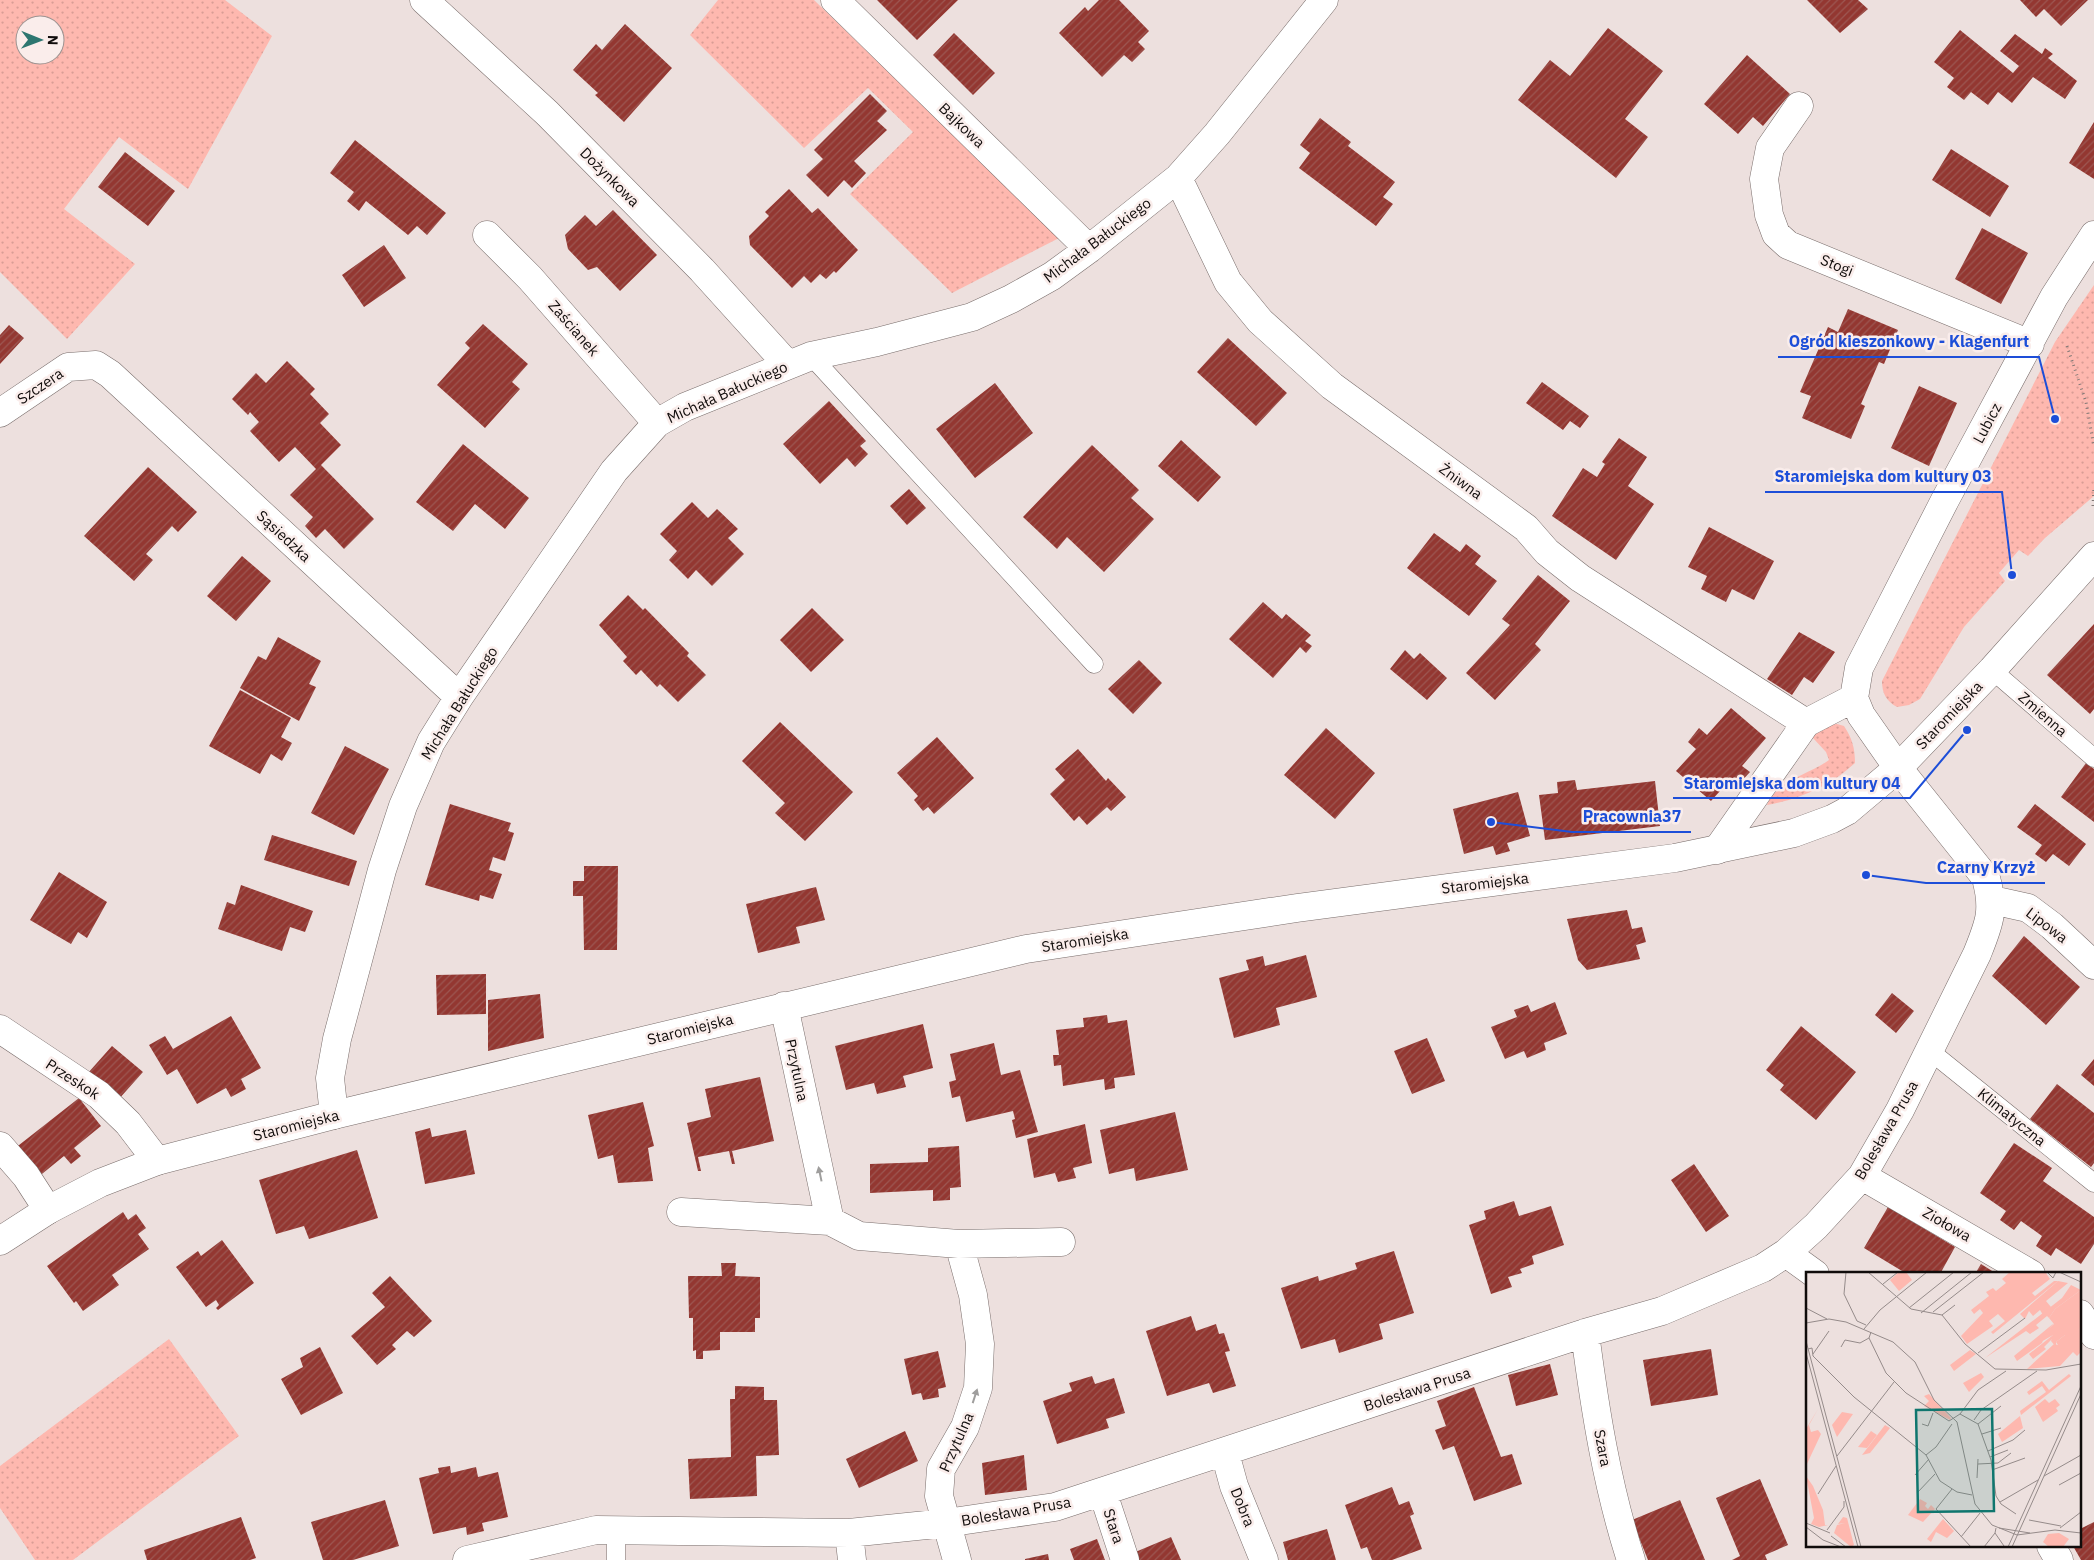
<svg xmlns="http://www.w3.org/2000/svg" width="2094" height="1560" font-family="'IBM Plex Sans',sans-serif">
  <defs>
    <pattern id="green-dots" width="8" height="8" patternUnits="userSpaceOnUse" patternTransform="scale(1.25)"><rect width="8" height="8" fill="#feb8af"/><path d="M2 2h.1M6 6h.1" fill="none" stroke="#d99d95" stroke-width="1.8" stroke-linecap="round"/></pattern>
    <pattern id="building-hatch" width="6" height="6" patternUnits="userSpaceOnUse" patternTransform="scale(1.25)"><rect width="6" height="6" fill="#933731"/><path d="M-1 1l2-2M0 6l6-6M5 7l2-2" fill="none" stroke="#9c5752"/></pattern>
  </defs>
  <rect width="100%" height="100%" fill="#ede0de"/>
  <!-- green -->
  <path fill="url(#green-dots)" fill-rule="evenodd" d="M0,0H225L272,36L188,189L119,137L64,209L135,264L67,339L0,272ZM25,25H55V55H25Z
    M718,0H814L1059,238L952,293L850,194L913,132L868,88L804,148L690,35Z
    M2094,285V496L2045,538L2028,556L2019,550L1999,573L2005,581L1964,627L1920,699L1909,705L1897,707C1886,701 1882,693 1882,681L2055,342Z
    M1837,724L1844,726C1852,738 1855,748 1855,763C1830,786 1801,799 1767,805C1778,779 1809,775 1829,760L1826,752L1813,738L1814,735L1828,725Z
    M169,1339L239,1436L73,1560H35L0,1508V1466Z"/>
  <!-- building -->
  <path fill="url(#building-hatch)" d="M877,0H958L917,40Z
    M1099,0H1119L1149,31L1138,42L1145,49L1132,62L1124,55L1102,77L1059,33L1085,7L1088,11Z
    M1807,0H1858L1868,9L1840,33Z
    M2020,0H2088L2061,26L2044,9L2036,17Z
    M625,24L672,68L624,122L595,95L598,93L573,70L596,44L602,50Z
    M1608,28L1663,71L1625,119L1648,137L1616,178L1518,100L1550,60L1570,76Z
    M1960,30L2013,73L2019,66L2000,51L2015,34L2042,54L2045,48L2053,54L2048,58L2077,81L2065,99L2033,77L2012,103L1998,92L1988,105L1971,92L1964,100L1947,87L1954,78L1934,62Z
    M954,33L995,73L973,95L933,55Z
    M1747,55L1790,94L1763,126L1753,117L1738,134L1704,104Z
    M870,94L887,111L877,121L887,130L854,161L866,173L852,188L844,180L828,197L806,175L823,159L814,150Z
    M1320,118L1351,142L1348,146L1395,182L1383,197L1393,204L1376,226L1299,168L1310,153L1300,145Z
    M2094,122V179L2069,163Z
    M355,140L446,213L427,235L417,226L408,235L366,201L359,211L347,201L354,192L330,173Z
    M1951,149L2009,186L1990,217L1932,180Z
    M125,152L175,191L148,226L98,187Z
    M789,189L812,213L818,208L858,250L836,273L834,271L826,279L820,274L811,283L804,276L792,288L750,245L749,236L769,216L765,212Z
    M613,210L657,255L620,291L597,267L588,270L568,249L565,235L585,215L596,226Z
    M1982,228L2028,253L2001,304L1955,279Z
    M384,245L406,278L364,307L342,275Z
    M1848,309L1898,330L1884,364L1879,362L1861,404L1865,406L1851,439L1802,418L1811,396L1800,392L1828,327L1838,332Z
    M483,324L528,364L512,382L520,389L485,428L437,385L470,348L465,343Z
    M9,325L24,338L0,364V335Z
    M1228,338L1287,393L1256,426L1197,372Z
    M287,361L315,389L310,394L329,414L320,423L341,445L321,465L374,519L344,549L325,529L316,538L305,526L313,517L290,495L316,469L295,447L279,462L250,431L259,422L250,412L248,415L232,399L256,373L266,383Z
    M1542,382L1589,416L1580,428L1570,421L1563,430L1526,403Z
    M995,383L1033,433L975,478L936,429Z
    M1919,386L1957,403L1929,466L1891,448Z
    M829,401L866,441L860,446L868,454L855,467L847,458L820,484L783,444Z
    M1619,438L1647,457L1628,486L1654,504L1616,560L1552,516L1583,468L1597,477L1605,464L1602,462Z
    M1181,440L1221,477L1198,502L1158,466Z
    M463,444L529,498L505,529L475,504L453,531L416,502Z
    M1092,445L1139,490L1131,498L1154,519L1104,572L1067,537L1057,549L1023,517Z
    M148,467L197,512L178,532L172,526L146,554L153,560L134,581L84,536Z
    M909,489L926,508L907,525L890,506Z
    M692,502L708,518L717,509L738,529L728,538L744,554L712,586L696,570L688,579L669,560L677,551L660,534Z
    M1709,527L1774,561L1754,600L1732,589L1726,602L1701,589L1707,576L1688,567Z
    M1434,533L1460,552L1466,544L1481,556L1475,564L1497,581L1469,616L1407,568Z
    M242,556L271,581L236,621L207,596Z
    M1538,575L1570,601L1535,644L1541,650L1495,700L1466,673L1510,625L1502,619Z
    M628,595L643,610L645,608L689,653L687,656L706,675L678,702L660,684L657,687L641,670L636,675L623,661L627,657L599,625Z
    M1263,602L1282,619L1286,614L1311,635L1305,641L1312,646L1306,653L1300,647L1273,678L1229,639Z
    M812,608L844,640L811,672L780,640Z
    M2094,624V709L2090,714L2047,675Z
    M1799,632L1835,652L1813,683L1804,677L1792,695L1767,679Z
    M278,637L321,661L309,684L316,687L299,721L240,688L258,656L266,660Z
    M1405,650L1414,659L1420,653L1447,678L1427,700L1390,669Z
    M1139,660L1162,683L1133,714L1108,689Z
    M240,690L291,718L281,737L292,743L282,761L271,754L260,774L209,746Z
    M1731,708L1766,738L1742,766L1750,772L1737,786L1730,780L1711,801L1676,771L1696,749L1688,742L1699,728L1707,735Z
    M780,722L853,792L805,841L775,813L785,803L742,761Z
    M1326,728L1375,773L1335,819L1284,775Z
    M937,737L974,778L934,814L928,807L923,811L914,800L918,796L897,773Z
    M345,746L389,769L354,835L311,813Z
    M1078,749L1106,781L1108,778L1126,797L1111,811L1107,807L1087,825L1079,816L1074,821L1050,794L1065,780L1055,769Z
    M2086,763L2094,769V822L2061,797Z
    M1575,780L1577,790L1655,781L1660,826L1545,840L1539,795L1558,793L1557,782Z
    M1518,792L1530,836L1507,843L1510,851L1496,855L1493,846L1464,854L1453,809Z
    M450,804L511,823L508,831L514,833L505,861L493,857L489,870L502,874L493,899L480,895L479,901L425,885Z
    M2035,804L2086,844L2069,866L2053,854L2046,862L2035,854L2042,845L2017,827Z
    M272,835L357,861L349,886L264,860Z
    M584,866H618L617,950H584L583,896H573V881H584Z
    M59,872L107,902L87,938L78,932L71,944L30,920Z
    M241,885L313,911L305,932L290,927L282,951L218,929L227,902L235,905Z
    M816,887L825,920L796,927L800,943L758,953L746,904Z
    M1627,910L1632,929L1642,927L1646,942L1636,945L1640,959L1587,970L1578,960L1567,919Z
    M2024,936L2080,987L2046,1025L1992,976Z
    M1306,955L1317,997L1276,1008L1280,1025L1234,1038L1219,978L1249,970L1246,960L1263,956L1265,966Z
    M486,974V1014L437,1015L436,975Z
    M1892,993L1914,1011L1896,1033L1875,1015Z
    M540,994L544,1038L488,1051V1000Z
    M1555,1002L1567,1034L1544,1043L1546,1050L1527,1058L1524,1051L1505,1059L1491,1027L1517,1017L1514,1010L1528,1005L1531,1012Z
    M1107,1015L1108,1023L1127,1020L1135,1075L1114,1078L1115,1088L1105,1090L1104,1079L1063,1086L1061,1065L1054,1066L1053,1055H1059L1056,1030L1084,1027L1083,1018Z
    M231,1016L261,1068L241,1079L246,1089L231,1097L226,1088L197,1104L177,1069L167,1075L149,1045L165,1036L173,1049Z
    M923,1024L933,1068L903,1076L906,1087L877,1094L874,1083L846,1090L835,1046Z
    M1801,1026L1856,1072L1816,1120L1780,1090L1784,1085L1766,1070Z
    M1427,1038L1445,1081L1412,1094L1394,1051Z
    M994,1043L1001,1075L1020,1070L1038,1132L1016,1138L1012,1120L1015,1119L1013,1111L966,1122L960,1096L952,1098L949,1082L956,1080L950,1054Z
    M112,1046L143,1072L118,1100L88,1073Z
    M2094,1059V1086L2081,1075Z
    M760,1077L774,1141L732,1151L735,1164H732L729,1151L698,1157L701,1171H698L687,1123L711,1117L705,1089Z
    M2057,1084L2094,1113V1163L2091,1167L2030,1119Z
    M79,1098L101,1126L74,1148L81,1156L71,1164L64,1156L37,1178L14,1149Z
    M643,1102L654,1146L648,1148L653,1181L618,1183L613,1155L598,1159L588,1115Z
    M1175,1112L1188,1170L1136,1181L1134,1168L1109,1174L1100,1130Z
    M1085,1124L1092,1163L1073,1168L1076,1178L1058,1182L1055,1173L1034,1178L1027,1139Z
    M430,1128L432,1137L466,1130L475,1174L425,1184L415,1132Z
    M2014,1143L2052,1168L2043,1181L2094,1217V1244L2081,1264L2056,1248L2051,1256L2036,1246L2042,1236L2021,1221L2014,1230L2000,1220L2006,1211L1980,1193Z
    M959,1146L961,1187L950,1188V1200L933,1201V1190L870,1193V1164L928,1162V1148Z
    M357,1150L378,1218L309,1239L304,1226L276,1234L259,1180Z
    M1694,1164L1729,1216L1706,1232L1671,1180Z
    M1514,1201L1519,1216L1551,1206L1564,1245L1532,1256L1534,1264L1520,1269L1522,1273L1508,1277L1512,1287L1491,1294L1469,1225L1486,1219L1484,1211Z
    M1888,1207L1955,1247L1940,1274H1907L1864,1248Z
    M123,1212L128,1220L136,1214L146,1228L138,1234L149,1249L112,1275L119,1285L83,1311L76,1301L74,1303L47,1266Z
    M222,1240L254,1283L218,1310L216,1308L219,1305L216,1300L206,1307L176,1267L198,1251L201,1256Z
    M1394,1251L1414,1313L1379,1324L1383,1339L1339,1353L1335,1339L1301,1349L1281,1288L1318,1276L1319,1281L1357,1269L1355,1263Z
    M721,1263H736L735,1276L760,1277V1318H755V1332H720V1350L703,1351V1359H696V1350L693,1351V1318H689L688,1276H722Z
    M1981,1264L1997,1274H1975Z
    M390,1276L432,1321L414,1337L407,1331L392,1345L396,1349L377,1365L351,1336L385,1307L372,1293Z
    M1191,1316L1196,1331L1216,1324L1219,1334L1224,1333L1230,1351L1225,1352L1236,1386L1213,1393L1209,1383L1167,1396L1146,1331Z
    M320,1347L343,1393L301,1415L281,1379L303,1367L300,1358Z
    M1711,1349L1718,1395L1651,1406L1643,1360Z
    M938,1351L946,1387L938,1389L939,1397L923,1400L921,1393L912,1395L904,1359Z
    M1550,1364L1558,1395L1516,1406L1508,1375Z
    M1092,1376L1095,1384L1114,1378L1125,1413L1106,1419L1109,1428L1057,1444L1043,1401L1072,1391L1069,1383Z
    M735,1386L764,1387V1400H777L779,1455L756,1456L757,1496L690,1499L688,1459L731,1457L730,1399H735Z
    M1474,1387L1501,1457L1512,1454L1522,1484L1474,1501L1454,1446L1443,1450L1435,1430L1446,1426L1437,1401Z
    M905,1431L918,1461L859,1488L846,1459Z
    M1024,1455L1027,1490L985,1495L982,1463Z
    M450,1466L451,1473L476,1467L478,1477L498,1472L508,1517L482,1523L484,1531L467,1535L466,1527L433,1534L419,1478L439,1473L438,1468Z
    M1760,1479L1788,1545L1765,1555L1767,1560H1732L1740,1556L1716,1498Z
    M1392,1487L1399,1505L1409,1501L1414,1514L1410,1516L1422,1549L1392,1560H1372L1367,1547L1361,1549L1345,1505Z
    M385,1500L399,1546L353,1560H323L311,1522Z
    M1680,1500L1705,1560H1648L1632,1520Z
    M241,1517L256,1558L250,1560H147L144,1550Z
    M2094,1522V1560H2081L2073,1546H2080V1529Z
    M1327,1529L1336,1560H1288L1283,1542Z
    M1171,1537L1181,1560H1136L1133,1553Z
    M1097,1539L1105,1560H1074L1070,1549Z
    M1048,1554L1049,1560H1025V1559Z"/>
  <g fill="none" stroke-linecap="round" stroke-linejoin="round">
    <!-- lane casing -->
    <g stroke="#796d6b" stroke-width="19">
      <path id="lane" d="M811,356L1094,664
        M1992,670L2094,758
        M1930,1051L2094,1183
        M616,1528V1560"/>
    </g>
    <!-- street casing -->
    <g stroke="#796d6b" stroke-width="29">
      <path id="street" d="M424,0L547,113L702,270L787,364
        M835,0L1089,249
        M1799,106L1770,148L1764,179L1769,215L1776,234L1788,245L2030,344
        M1178,178L1228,282L1260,321L1332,386L1526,528L1547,552L1580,578L1806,723
        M487,235L530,278L657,423
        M0,413L68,367L96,365L110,374L459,697
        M1717,850L1806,723L1854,698
        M1992,900L2028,908L2052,926L2094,965
        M784,1006L830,1221
        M0,1029L99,1095L128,1123L157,1161
        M334,1115L330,1078L337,1039L382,870L403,806L431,742L459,697L614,471L657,423L685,407L811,356L877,342L972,317L1011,299L1052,276L1089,249L1178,178L1217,134L1324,0
        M0,1146L26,1176L48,1210
        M1862,1176L2031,1274
        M681,1212L830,1221L859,1236L959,1244L1061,1242
        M1786,1253L1815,1274
        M2080,1314L2094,1335
        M1585,1333C1595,1410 1607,1486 1631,1560
        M1225,1453L1234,1486L1264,1560
        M1103,1493L1125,1560
        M849,1533L852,1560
        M2051,1546L2059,1560
        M467,1560L596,1530L849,1533L946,1523L1055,1507L1585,1333L1662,1311L1763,1268L1786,1253L1816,1226L1862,1176L1900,1110L1977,954C1989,924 1995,911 1986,878L1898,768L1861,715L1854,698L1859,668L1945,500L2054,297L2094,235
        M957,1560L939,1496L941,1469L965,1427L978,1388L980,1344L973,1295L959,1244"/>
    </g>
    <!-- secondary casing -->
    <g stroke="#796d6b" stroke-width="29">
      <path id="secondary" d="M0,1241L48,1210L100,1183L157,1161L334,1115L1026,949L1297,908L1675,858L1794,833L1832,819L1847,811L1898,768L1992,670L2094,556"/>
    </g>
    <!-- path -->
    <path stroke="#7f7775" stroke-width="3" stroke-dasharray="1 4" stroke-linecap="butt" d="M2067,346L2086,402L2094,447
      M2093,506L2094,487"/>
    <!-- lane -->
    <use href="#lane" stroke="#fff" stroke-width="18"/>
    <!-- street -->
    <use href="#street" stroke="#fff" stroke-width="28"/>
    <!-- secondary -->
    <use href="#secondary" stroke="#fff" stroke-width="28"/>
  </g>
  <!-- one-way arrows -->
  <defs><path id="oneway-solid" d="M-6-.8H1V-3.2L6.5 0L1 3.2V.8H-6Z" transform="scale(1.25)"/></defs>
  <g fill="#9f9e9d">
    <use href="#oneway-solid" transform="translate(820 1174) rotate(-102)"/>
    <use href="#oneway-solid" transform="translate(975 1396) rotate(-72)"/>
  </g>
  <g text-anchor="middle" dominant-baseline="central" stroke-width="5" stroke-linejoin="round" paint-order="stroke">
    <!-- street labels -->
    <g font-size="15" fill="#100c0b" stroke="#faedeb">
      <text transform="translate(962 125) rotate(44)">Bajkowa</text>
      <text transform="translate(610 177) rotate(45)">Dożynkowa</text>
      <text transform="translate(1097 240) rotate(-37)">Michała Bałuckiego</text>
      <text transform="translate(1837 265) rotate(22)">Stogi</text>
      <text transform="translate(574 328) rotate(49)">Zaścianek</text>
      <text transform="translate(40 386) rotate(-34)">Szczera</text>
      <text transform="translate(727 392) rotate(-24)">Michała Bałuckiego</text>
      <text transform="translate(1987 423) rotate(-62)">Lubicz</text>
      <text transform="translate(1461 481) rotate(36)">Żniwna</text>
      <text transform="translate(284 536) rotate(43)">Sąsiedzka</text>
      <text transform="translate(459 703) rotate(-58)">Michała Bałuckiego</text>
      <text transform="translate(2043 714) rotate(41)">Zmienna</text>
      <text transform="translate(1949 715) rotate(-46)">Staromiejska</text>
      <text transform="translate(1485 883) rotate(-7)">Staromiejska</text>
      <text transform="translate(2047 925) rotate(37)">Lipowa</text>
      <text transform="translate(1085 940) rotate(-9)">Staromiejska</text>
      <text transform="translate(690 1029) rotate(-14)">Staromiejska</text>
      <text transform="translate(797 1070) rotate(78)">Przytulna</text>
      <text transform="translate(73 1079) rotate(33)">Przeskok</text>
      <text transform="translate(2012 1117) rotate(39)">Klimatyczna</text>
      <text transform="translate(296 1125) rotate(-14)">Staromiejska</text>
      <text transform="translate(1886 1130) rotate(-60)">Bolesława Prusa</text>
      <text transform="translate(1947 1224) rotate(30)">Ziołowa</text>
      <text transform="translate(1417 1389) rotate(-18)">Bolesława Prusa</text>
      <text transform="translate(956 1442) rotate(-66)">Przytulna</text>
      <text transform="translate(1603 1448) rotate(79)">Szara</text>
      <text transform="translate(1243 1507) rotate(68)">Dobra</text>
      <text transform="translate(1016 1511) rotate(-10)">Bolesława Prusa</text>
      <text transform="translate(1114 1526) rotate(72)">Stara</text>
    </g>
  </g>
  <!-- overview -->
  <g transform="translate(1806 1272)">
    <rect width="275" height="275" fill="#ede0de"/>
    <path d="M204,0L240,1L244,7L226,21L229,24L248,9H252L187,62L185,60L199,49L192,42L183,49L187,54L161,72L155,64L177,41L174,37L168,42L165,38L183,24L180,20L187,16L190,19L200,11L196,7ZM265,13L275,18L249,37L243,46L241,44L230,53L233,56L224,62L220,59L179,86L256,26ZM248,51L240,60L236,71L211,89L208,84ZM275,56V80L271,84L267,80L254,94L221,97L248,72L252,73L250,70L259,63ZM247,63L248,65L238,75L240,77L227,87L223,82ZM164,78L170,82L148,99L144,93ZM175,101L178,105L163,120L157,111ZM263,102L265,104L215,143L214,139L240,120L236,114L223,123L221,120L236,109L243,118ZM123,122L145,146L144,148L118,134L123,129L118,124ZM239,127L243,131L249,127L254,133L250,136L252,139L237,150L229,135ZM12,137L3,153L5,160L12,158L15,162L0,194V157ZM36,140L47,142L31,165L26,153ZM214,144L217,156L196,170L192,162ZM79,153L84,156L64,181L56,183ZM0,204L7,214L17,238L19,253H22L13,255L5,252L8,246ZM114,227L121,231L119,234L122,237L125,233L129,237L117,250L102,243ZM37,245L41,246L48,273L45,275L28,261L31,253L39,251L32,252ZM137,247L148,259L141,266L130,260L125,270L121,267ZM253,261L263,267L257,275H243L237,270L242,262Z" fill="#feb8af"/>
    <path d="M252,9L262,11L240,29L245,35L237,43L234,38L227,44L223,39L219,47L214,42ZM275,18V56L261,65L259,63L250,70V75L245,69L247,63L235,70L239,60L248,52L243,46L249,37ZM65,159L71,163L61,176L52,175Z" fill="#feb8af"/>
    <path d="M93,0H100L106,8L93,19L84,8Z" fill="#feb8af"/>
    <path fill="none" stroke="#958b8a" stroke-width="1" d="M40,0L38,22L51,49L60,53M62,0L105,37L136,43L159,72L189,97L240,98L275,92M241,0L247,6L250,0M253,0L275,10M77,12L92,0M0,36L21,47M103,36L148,0M127,40L178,0M115,41L166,0M136,43L149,33M0,51L23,47L40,50L87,70L109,90L128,128L151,150L169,232L186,253L211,263L249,258L275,261M58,57L74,38L121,0M65,60L63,66L80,101L100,121L143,149L154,142L172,152L185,188L190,224L195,232L210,242M0,69L55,275M35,75L39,68L54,71L63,66M2,77L6,76L7,84L48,125L120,183L134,209L151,220L166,223M0,81L52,275M172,81L219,46M7,82L23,59M154,142L172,118L200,99M168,148L175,138L231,99M116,152L122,154L127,141M172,152L195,134M176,162L195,156M182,179L207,168L219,158M120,183L130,175L146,152M31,184L88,110M184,185L202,178M172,192L192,191L205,181M186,198L219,186M109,203L123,187M238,204L275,183M171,206L172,187M253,213L275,201M146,217L130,237L165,275M111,221L129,202M12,222L30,194M194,230L232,208M223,248L255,254M0,251L24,261M0,255L17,268L35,275M190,256L189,261L198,274M193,256L224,261M254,256L275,240M21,258L38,235V229M25,264L40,275M155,265L174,241M178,275L189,261M202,275L275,114M206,275L275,122"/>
    <path fill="#0f766e" fill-opacity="0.15" stroke="#0f766e" stroke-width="2.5" d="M186,137L188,239L112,240L110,138Z"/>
    <rect width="275" height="275" fill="none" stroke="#100c0b" stroke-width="2.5"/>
  </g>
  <!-- callouts -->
  <path fill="none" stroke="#1d4ed8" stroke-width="2" d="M2055 419L2039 357H1778M2012 575L2002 492H1765M1967 730L1910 798H1673M1491 822L1572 832H1691M1866 875L1926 883H2045"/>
  <g fill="#1d4ed8" stroke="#faedeb" stroke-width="2">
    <circle cx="2055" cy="419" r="5"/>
    <circle cx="2012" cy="575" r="5"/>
    <circle cx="1967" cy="730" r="5"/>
    <circle cx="1491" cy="822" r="5"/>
    <circle cx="1866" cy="875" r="5"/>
  </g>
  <g font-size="16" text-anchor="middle" font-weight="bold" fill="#1d4ed8" stroke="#faedeb" stroke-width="5" stroke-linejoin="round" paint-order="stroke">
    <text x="1909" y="347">Ogród kieszonkowy - Klagenfurt</text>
    <text x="1883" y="482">Staromiejska dom kultury 03</text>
    <text x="1792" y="789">Staromiejska dom kultury 04</text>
    <text x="1632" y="822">Pracownia37</text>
    <text x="1986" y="873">Czarny Krzyż</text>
  </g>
  <!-- north arrow -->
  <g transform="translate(40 40) rotate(91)"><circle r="24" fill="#faedeb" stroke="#9c9391"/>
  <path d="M0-4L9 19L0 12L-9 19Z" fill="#2d7670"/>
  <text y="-8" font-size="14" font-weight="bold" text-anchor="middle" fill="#100c0b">N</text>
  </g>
</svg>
